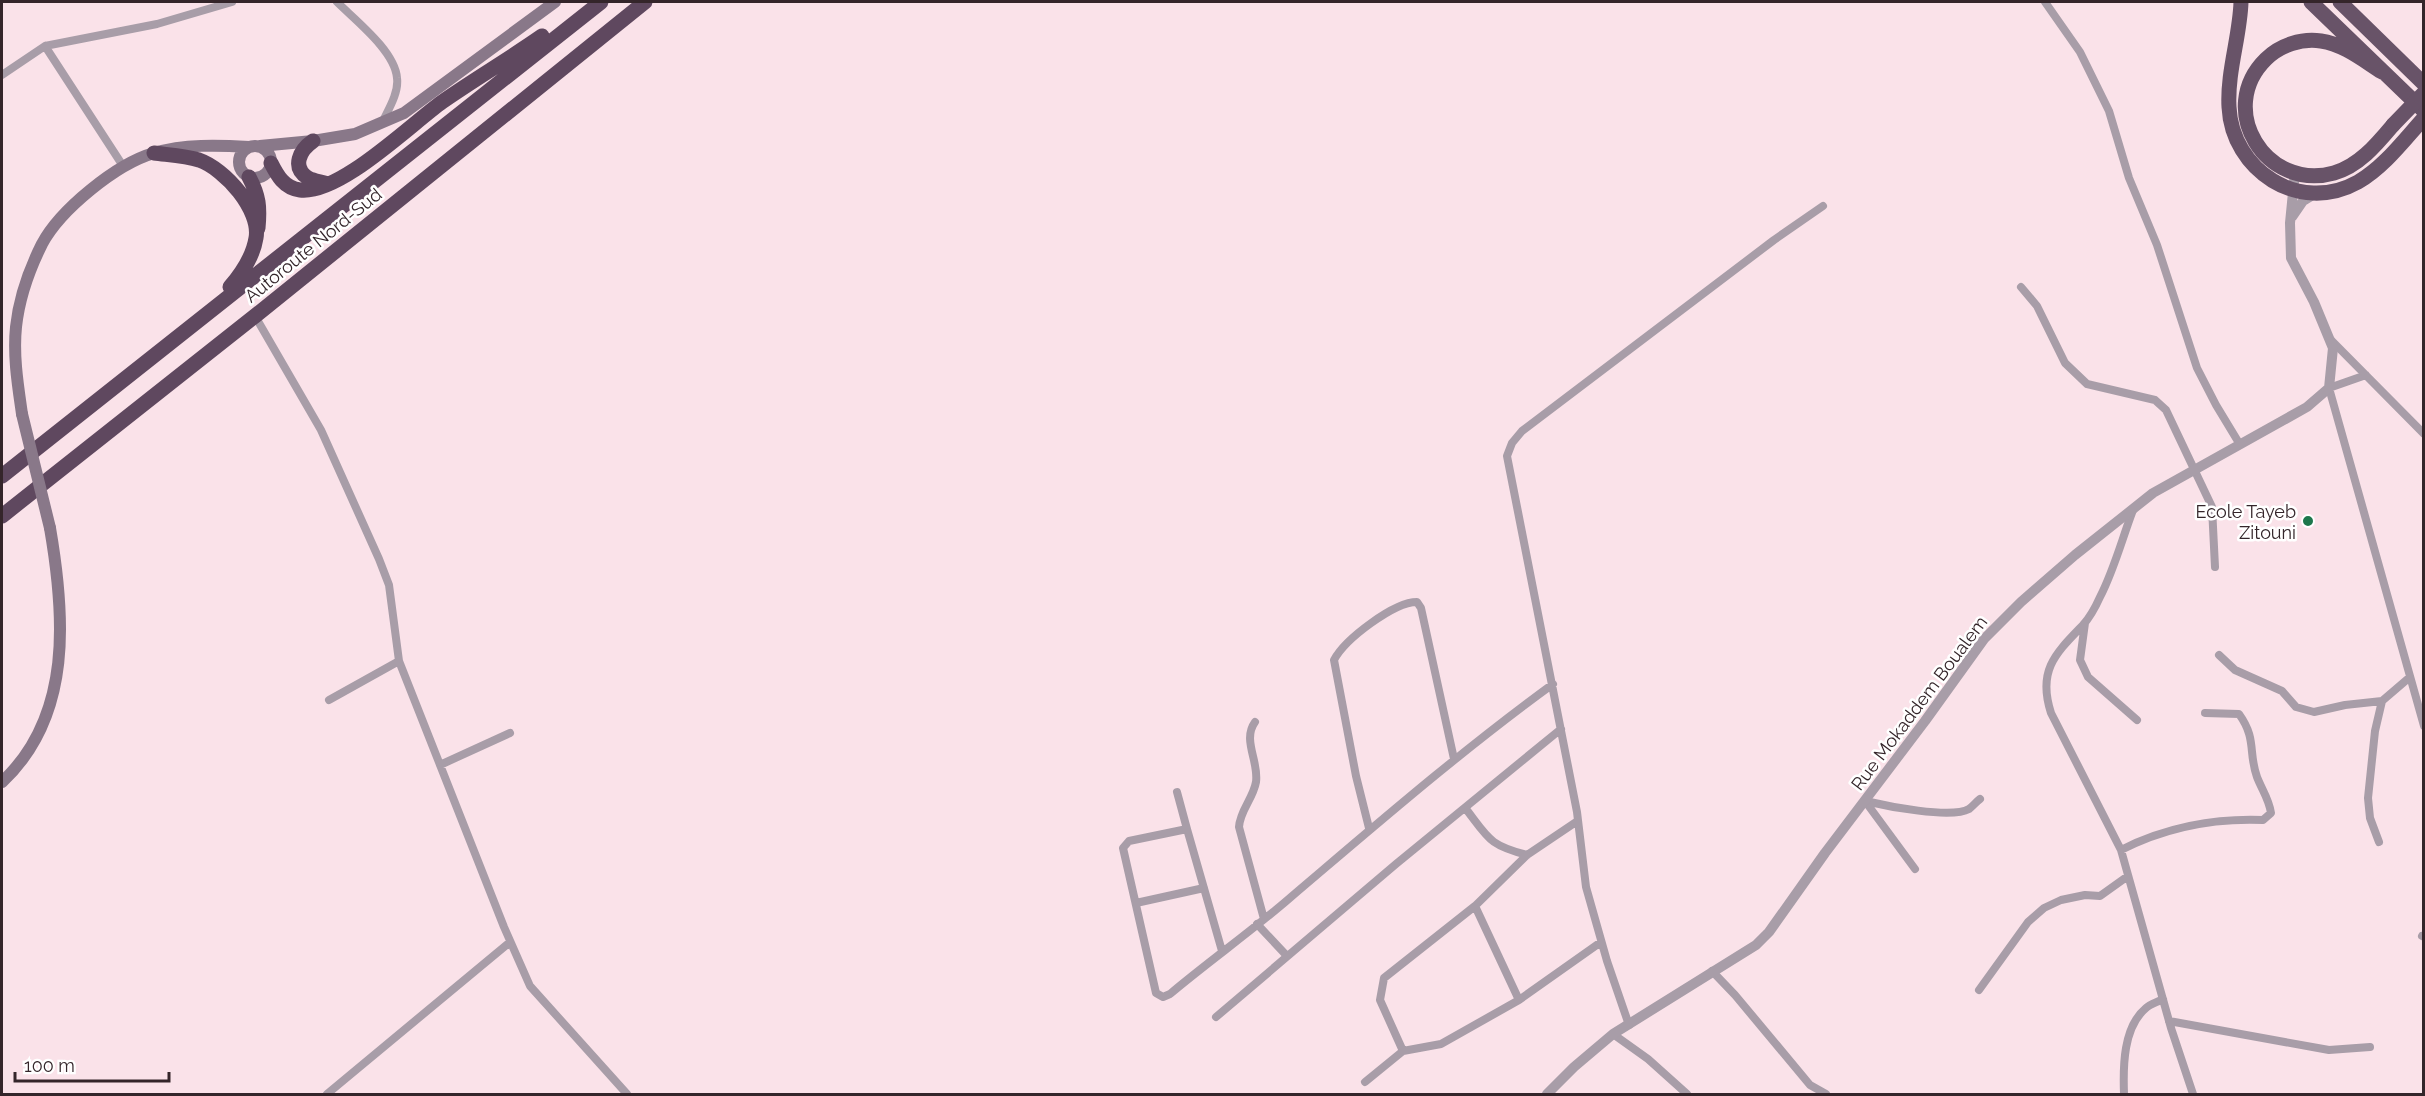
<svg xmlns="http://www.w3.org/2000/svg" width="2425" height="1096" font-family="Raleway,sans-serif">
  <rect width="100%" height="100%" fill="#fae2e9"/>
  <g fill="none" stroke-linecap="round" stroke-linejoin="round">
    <!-- minor -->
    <path stroke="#a89da8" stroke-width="8" d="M337,2C355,20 395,51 397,78C399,93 388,110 382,123
      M2045,2L2080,52L2109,111L2129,178L2157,245L2197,368L2216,405L2239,443
      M45,46L123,166
      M2,75L45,46L157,24L232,2
      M2021,287L2037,306L2065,363L2087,384L2155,400L2166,410L2212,507L2215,567
      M255,316L321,430L379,559L389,585L399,661L504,927L530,986L627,1094
      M2331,340L2424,434
      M2366,375L2329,388L2424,726
      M2133,510C2122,539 2114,570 2100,597C2096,606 2090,617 2083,625C2056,653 2037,670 2051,713L2121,850L2171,1028L2193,1094
      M2085,623L2080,660L2088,677L2137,720
      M2219,655L2235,670L2282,691L2296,707L2314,712L2345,705L2382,701L2410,677
      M329,700L399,661
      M1255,722C1242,740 1259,761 1256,782C1253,799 1240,810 1239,827L1264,919
      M440,765L510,733
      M1177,792L1187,829L1129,841L1123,848L1156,993L1163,997L1170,994C1209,961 1252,931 1291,897C1377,824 1461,751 1553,684
      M1865,801C1886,806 1951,819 1969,809C1973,806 1976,802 1980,799
      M1865,801L1915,869
      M1466,809C1489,839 1489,845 1527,855
      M1369,828L1356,776L1334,660C1345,639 1394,602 1417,602L1421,608L1454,759
      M1187,829L1222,951
      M2379,842L2370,818L2368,798L2375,731L2382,701
      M2121,850C2164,828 2214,818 2263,820L2271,813C2269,799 2262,790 2257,777C2248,752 2257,739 2239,714L2205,713
      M1136,903L1204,888
      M1475,906L1519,1000
      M1257,924L1287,956
      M2422,936L2424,937
      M1712,971L1735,995L1810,1085L1826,1094
      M1979,990L2028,922L2044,908L2061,900L2085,895L2100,896L2128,876
      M1216,1017L1396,864L1561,729
      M2169,1021L2329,1050L2370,1047
      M1629,1025L1607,961L1586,887L1577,812L1507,456L1512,443L1522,431L1774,240L1823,206
      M1613,1034L1648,1059L1687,1094
      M1403,1051L1441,1044L1519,1000L1601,942
      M1365,1082L1403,1051L1380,1000L1384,978L1475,906L1527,855L1576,822
      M327,1094L510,942
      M2124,1094C2123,1067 2123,1027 2146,1008C2150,1004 2158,1002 2163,999"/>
    <!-- tertiary -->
    <path stroke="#a89da8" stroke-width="10" d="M2292,217L2303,201L2316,193
      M1547,1094L1574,1067L1613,1034L1756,945L1769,932L1825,853L1925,721L1984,639L2021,602L2075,555L2153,493L2307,407L2329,388L2333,348L2314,302L2291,258L2290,223L2295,172"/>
    <!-- secondary -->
    <path stroke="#897889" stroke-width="12" d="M239 162a16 16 0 1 1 32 0a16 16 0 1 1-32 0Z
      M260,146L313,141L355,134L404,113L555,2
      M22,414C18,386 13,356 16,327C19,299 29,270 42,244C60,210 116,164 154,153C184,144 218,145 249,147
      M2,782C73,716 65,615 50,528"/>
    <!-- trunk -->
    <path stroke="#685368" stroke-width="15" d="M2241,2C2240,36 2227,72 2229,107C2232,170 2299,215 2358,182C2384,167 2404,140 2424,118
      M2311,2L2423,110
      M2340,2L2424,84
      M2382,72C2363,60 2343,44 2321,41C2302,38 2280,45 2266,59C2215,109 2266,192 2334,173C2359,166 2377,144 2393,125"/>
    <!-- motorway -->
    <path stroke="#5f485f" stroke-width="15" d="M313,141C300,150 291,167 308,178C313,181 322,182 327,184
      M154,153C169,155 185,156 199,160C225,169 261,210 256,238C253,257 242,273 230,287
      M271,163C277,175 284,188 300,190C339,195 410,125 442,102C475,79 509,59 542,36
      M249,177C259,196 260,207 258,228
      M2,476L601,2
      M2,516L255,316L645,2"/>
    <!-- secondary-bridge -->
    <path stroke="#897889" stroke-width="12" d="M22,414L50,528"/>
    <!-- trunk-bridge -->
    <path stroke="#685368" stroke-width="15" d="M2393,125L2424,93"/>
  </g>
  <!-- markers -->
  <circle fill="#1d774c" stroke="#fff" stroke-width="2" cx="2308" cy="521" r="6"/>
  <g text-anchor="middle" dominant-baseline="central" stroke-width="5" stroke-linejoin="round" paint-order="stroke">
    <!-- street labels -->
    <g font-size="18" fill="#34252a" stroke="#fff">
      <text transform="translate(313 245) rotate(-39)">Autoroute Nord-Sud</text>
      <text transform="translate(1919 703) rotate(-53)">Rue Mokaddem Boualem</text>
    </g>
    <!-- poi labels -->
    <g font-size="18" fill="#34252a" stroke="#fff" text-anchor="end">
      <text x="2296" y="511">Ecole Tayeb<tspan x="2296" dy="21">Zitouni</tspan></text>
    </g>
  </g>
  <!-- border -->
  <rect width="2425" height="1096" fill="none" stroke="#34252a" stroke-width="6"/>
  <!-- scale -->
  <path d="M15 1072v9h154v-9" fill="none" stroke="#34252a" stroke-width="3"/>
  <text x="24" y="1072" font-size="18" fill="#34252a" stroke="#ffffff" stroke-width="4.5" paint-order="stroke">100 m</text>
</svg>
